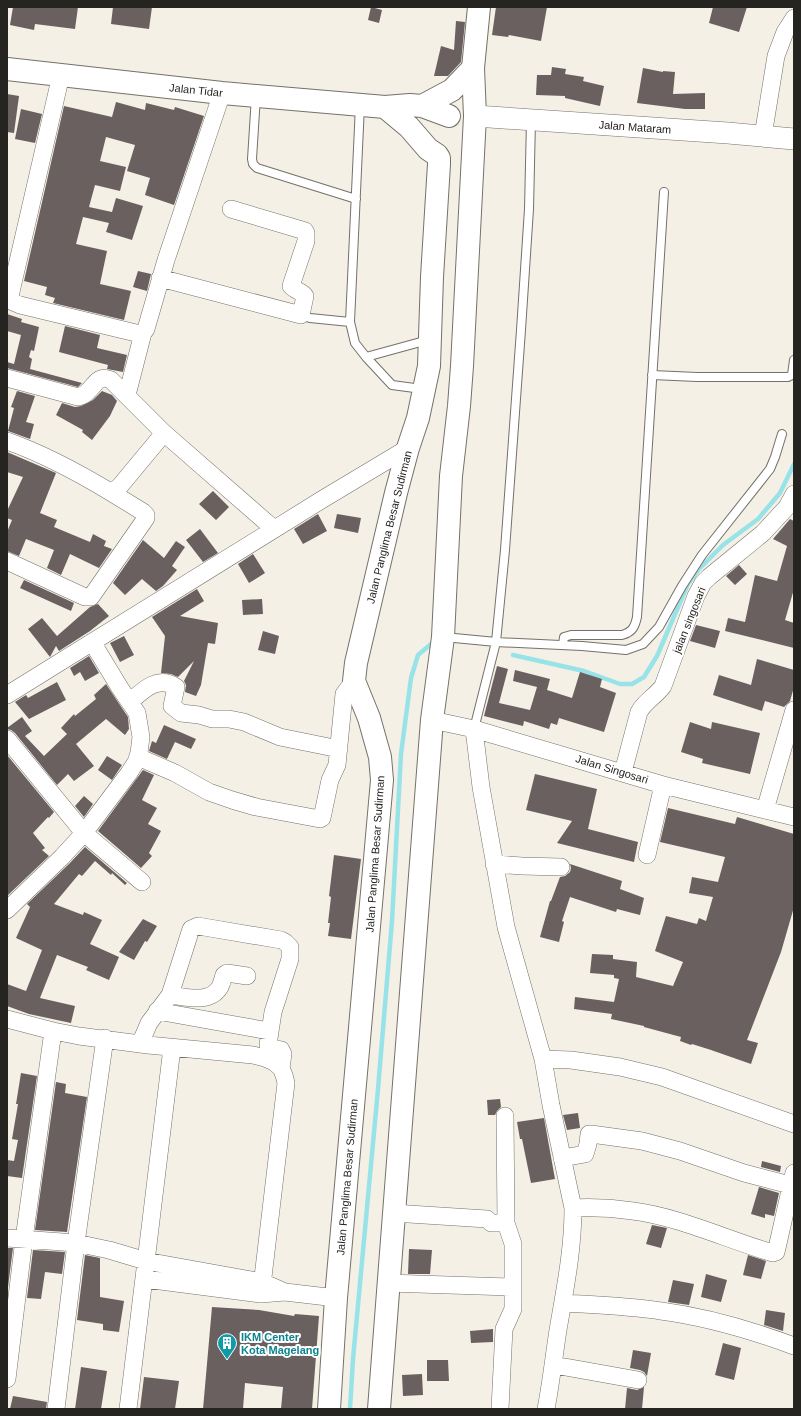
<svg xmlns="http://www.w3.org/2000/svg" width="801" height="1416" font-family="Helvetica,sans-serif">
  <rect width="100%" height="100%" fill="#f4f0e6"/>
  <g fill="none" stroke-linecap="round" stroke-linejoin="round">
    <!-- stream -->
    <path stroke="#97e3e8" stroke-width="4.5" d="M513,655L584,671L620,684H632L644,677L657,656L688,584L699,569L723,545L758,519L780,493L794,464
      M350,1409L353,1359L378,1089L392,921L401,754L411,678L418,655L431,644"/>
  </g>
  <!-- building -->
  <path fill="#6a605f" d="M13,7H78L75,29L35,24L34,30L10,25Z
    M113,7H152L149,29L111,24Z
    M371,7L382,10L379,23L368,20Z
    M496,7H547L541,41L509,35L508,37L492,35Z
    M713,7H747L739,32L709,23Z
    M456,21L465,22L461,62L448,76H434L441,46L454,50Z
    M552,67L566,69L565,74L584,77L583,81L604,86L600,106L565,98V96L536,95L537,75H551Z
    M643,68L663,72V71L675,72L673,94L705,93V109H685L637,103Z
    M7,94L19,96L14,133L7,132Z
    M116,102L145,110L146,103L174,110L175,107L204,116L174,205L145,195L150,178L127,171L135,145L106,137L100,161L126,167L120,191L95,185L89,207L112,212L116,198L143,206L132,240L106,232L109,223L83,217L76,244L107,251L100,284L131,291L124,320L53,303L55,298L45,295L47,287L24,281L64,106L112,117Z
    M21,109L42,114L35,143L15,139Z
    M138,271L151,274L147,291L133,287Z
    M7,314L22,319L21,322L39,327L34,351L31,350L29,357L32,359L30,369L82,383L78,387L7,368V362L14,364L21,335L7,331Z
    M65,326L100,335L97,348L127,355L123,372L107,369L108,365L59,352Z
    M17,391L35,396L26,422L34,424L30,439L8,431L14,408L11,407Z
    M102,391L112,395L117,401L110,416L92,440L82,432L83,430L56,415L62,403L75,407L81,406L93,400Z
    M7,452L56,473L40,513L57,520L54,527L90,542L93,534L106,541L104,546L112,549L99,568L70,554L61,575L47,568L54,550L26,539L19,556L7,551V532L12,520L7,518V511L23,477L7,472Z
    M213,491L229,507L216,520L199,504Z
    M318,514L327,531L303,544L294,529Z
    M337,514L361,518L358,533L334,528Z
    M790,519L794,521V589L785,620L794,623V648L725,631L728,618L745,622L755,575L777,581L787,546L773,539Z
    M200,529L218,553L203,562L186,540Z
    M143,540L164,558L176,541L185,547L172,566L177,570L163,586L156,591L142,579L125,595L113,583Z
    M253,554L265,573L249,583L238,564Z
    M739,565L747,574L735,585L726,576Z
    M24,580L74,603L71,611L20,588Z
    M197,589L204,601L180,616L218,623L215,644L208,643L201,685L196,696L185,692L186,685L184,681L194,661L178,677L171,674L161,673L165,636L152,617Z
    M262,599L263,614L243,615L242,600Z
    M98,604L109,616L90,631L59,651L56,646L50,657L28,629L42,618L57,636L90,607Z
    M696,625L720,631L715,648L690,641Z
    M263,631L279,636L275,654L258,650Z
    M124,636L134,655L120,662L110,643Z
    M89,656L99,673L85,681L80,672L74,676L70,668Z
    M757,659L794,670V687L790,701L784,707L765,701L762,711L713,695L719,675L751,685Z
    M497,666L508,669L499,703L530,710L537,687L513,681L515,670L550,679L547,690L572,698L580,672L602,679L600,687L616,693L604,732L559,718L557,725L551,723L549,729L524,721L523,726L484,716Z
    M57,682L66,700L29,719L15,702L26,695L28,698Z
    M106,684L128,717L129,729L125,735L106,719L76,744L94,766L74,781L68,774L57,785L15,733L11,730L7,729V728L22,717L32,731L25,736L44,756L67,734L61,728L74,714L75,716L96,699L94,695Z
    M690,722L711,729L712,722L760,733L750,774L702,763L703,759L681,752Z
    M164,725L196,739L191,749L175,742L167,759L149,751L152,741L156,743Z
    M7,755L54,812L49,818L48,817L33,833L45,848L42,850L49,856L7,896Z
    M107,756L122,765L112,780L98,770Z
    M143,770L154,775L142,800L157,808L148,824L161,831L149,853L152,856L141,868L98,831Z
    M535,774L597,789L588,829L638,842L634,862L557,843L572,821L526,810Z
    M84,796L93,804L84,817L75,806Z
    M668,808L735,824L737,817L794,834V907L781,952L747,1040L758,1043L751,1064L711,1050L692,1044L691,1045L680,1041L681,1037L644,1027V1026L611,1019L612,1014L574,1009L575,997L614,1002L619,979L614,978V975L590,973L592,954L613,955V959L637,962L636,977L673,986L683,962L655,951L666,916L697,924L699,918L706,921L713,897L689,893L692,877L718,882L725,857L660,842Z
    M85,847L127,883L125,885L112,873L111,875L95,861L82,876L79,874L54,904L83,915L84,912L102,920L90,944L119,957L109,980L86,970L88,967L57,955L40,998L75,1006L71,1023L29,1014L7,1006V984L26,991L42,950L16,938L30,907L27,904L69,864Z
    M334,855L361,859L351,939L328,936L330,923H328L331,897L329,896Z
    M570,864L622,881L620,889L644,898L640,915L617,909L616,912L570,897L562,921L564,922L559,942L540,937L550,901H551L560,877L565,876L570,872L571,868Z
    M143,919L157,926L147,942L145,941L134,960L119,952Z
    M21,1073L37,1076L22,1178L7,1176V1160L14,1161L18,1140L12,1139L18,1104H16Z
    M56,1082L66,1084L65,1093L87,1097L67,1232L35,1230Z
    M500,1099L501,1107L497,1111L495,1115H488L487,1100Z
    M578,1113L580,1128L567,1130L563,1115Z
    M544,1118L555,1179L531,1183L522,1139H520L517,1122Z
    M762,1161L781,1166L780,1172L761,1167Z
    M759,1187L779,1193L774,1216L765,1214V1218L751,1214Z
    M652,1225L667,1228L661,1248L646,1244Z
    M7,1248H13L7,1295Z
    M409,1249L432,1250L430,1274H408Z
    M33,1250L65,1252L62,1274L45,1272L41,1299L27,1298Z
    M85,1255L100,1258V1297L124,1301L119,1332L103,1330V1324L77,1320Z
    M748,1255L766,1261L761,1279L743,1275Z
    M706,1274L727,1280L721,1302L701,1297Z
    M673,1280L694,1284L689,1305L668,1302Z
    M212,1307L259,1310L294,1316L295,1314L319,1316L312,1409H281L283,1387L245,1383L243,1409H203Z
    M766,1310L785,1313L783,1331L764,1325Z
    M493,1329V1342L471,1343L470,1331Z
    M723,1343L741,1348L734,1380L715,1375Z
    M633,1350L651,1353L647,1376L644,1372L640,1370L630,1368Z
    M427,1360H448L449,1381H427Z
    M81,1367L107,1371L101,1409H75Z
    M422,1374L423,1395L403,1396L402,1375Z
    M144,1377L179,1381L175,1409H140Z
    M644,1387L642,1409H625L627,1388L637,1390Z
    M13,1396L47,1402L46,1409H10Z"/>
  <g fill="none" stroke-linecap="round" stroke-linejoin="round">
    <!-- service casing -->
    <g stroke="#757169" stroke-width="10">
      <path id="service" d="M256,96L252,159L253,164L257,168L356,199
        M360,105L350,322L355,343L366,357L428,340
        M301,315L310,318L350,322
        M366,357L392,385L422,389
        M652,375L697,377H788L792,375L794,360
        M444,637L496,642L582,646L626,650L643,644L659,627L682,586L702,555L770,469L775,457L782,434
        M563,645L564,637L571,635H622C633,632 635,626 637,617L664,192
        M474,729L496,642L505,550L521,330L529,209L531,120"/>
    </g>
    <!-- minor casing -->
    <g stroke="#757169" stroke-width="18">
      <path id="minor" d="M61,75L10,296L13,302L20,305L140,334L143,333L146,329L166,260L222,93
        M763,136L776,56L785,32L794,18
        M160,278L301,315L305,296C302,291 295,291 291,286L306,241V233L305,231L231,209
        M7,378L78,397C94,394 94,372 111,380L164,433L274,529
        M127,395L143,333
        M7,441C44,454 79,473 112,493L120,486L164,433
        M7,561L85,597H91L146,518V515L143,512L112,493
        M7,695L323,499L408,448
        M130,702C143,690 158,675 176,687L172,706L181,713L199,715L212,719H229L244,722L280,737L339,749
        M432,720L474,729L663,785L794,817
        M474,729L481,787L506,927L543,1059L551,1105L573,1208C573,1250 565,1289 558,1330C554,1356 551,1383 546,1409
        M7,739L84,833L142,882
        M138,757L175,773L209,792L232,800L256,807L320,819L322,818L330,780L337,765L344,694L354,681
        M623,772L639,712C645,701 656,696 663,686L696,596L703,583L709,577L763,533L787,507L794,494
        M765,810L794,710
        M647,855L663,785
        M494,864L522,866L561,867
        M7,910L62,857L84,833L129,773L136,762L139,753L141,737L137,713L120,688L92,642
        M170,995C186,997 210,1004 220,987C222,983 223,978 224,975L227,973L247,976
        M157,1011L269,1031
        M7,1019L53,1031L79,1036L148,1045L253,1055L265,1058L274,1062L281,1068L284,1075L286,1083L261,1294
        M140,1044L149,1023L170,995L191,929L198,926L281,940L285,942L290,947V959L273,1012L268,1045L269,1048L281,1050L283,1054L281,1068
        M543,1059L571,1060L620,1067L662,1077L794,1124
        M562,1158L585,1154L588,1144L589,1134H591L642,1141L680,1151L744,1173L790,1185
        M573,1208C593,1207 613,1208 633,1211C680,1217 728,1240 773,1253L776,1252L777,1248L794,1173
        M393,1213L487,1219L491,1223H506
        M7,1238L76,1243L109,1250L146,1261L262,1282L285,1292
        M145,1279L261,1294L285,1292L336,1298
        M387,1283L513,1287V1244L506,1223L505,1116
        M563,1303C596,1305 628,1306 661,1311C706,1317 751,1330 794,1346
        M554,1365L638,1380
        M7,1379L24,1239L53,1031
        M56,1409L76,1243L105,1038
        M128,1409L172,1048
        M500,1409L504,1329L513,1309V1287"/>
    </g>
    <!-- tertiary casing -->
    <g stroke="#757169" stroke-width="22">
      <path id="tertiary" d="M475,116L728,133L794,139"/>
    </g>
    <!-- secondary casing -->
    <g stroke="#757169" stroke-width="24">
      <path id="secondary" d="M7,69L222,93L385,107L410,105L422,106L449,116
        M422,106L452,90L473,68
        M329,1409L336,1298L382,780L380,757L369,718L354,681L356,663L396,493L408,448L418,418L429,366L432,277L439,164V158L437,155L428,149L409,127L385,107
        M379,1409L432,720L443,637L451,476L459,406L462,366L475,116L473,68L479,7"/>
    </g>
    <!-- service -->
    <use href="#service" stroke="#fff" stroke-width="8"/>
    <!-- minor -->
    <use href="#minor" stroke="#fff" stroke-width="17"/>
    <!-- tertiary -->
    <use href="#tertiary" stroke="#fff" stroke-width="21"/>
    <!-- secondary -->
    <use href="#secondary" stroke="#fff" stroke-width="22"/>
  </g>
  <!-- icons -->
  <defs>
    <g id="building-pin" transform="scale(1)"><path d="M0 17L-7.5 6A9.5 9.5 0 1 1 7.5 6Z" fill="#0f9aa8" stroke="#fff"/><path d="M-4-6H4V6H1V3H-1V6H-4ZM-2.5-4.3h1.7v1.8h-1.7ZM.8-4.3h1.7v1.8H.8ZM-2.5-1h1.7V.8h-1.7ZM.8-1h1.7V.8H.8Z" fill="#fff"/></g>
  </defs>
  <g fill-rule="evenodd">
    <use href="#building-pin" x="227" y="1343"/>
  </g>
  <g text-anchor="middle" dominant-baseline="central" stroke-width="4" stroke-linejoin="round" paint-order="stroke">
    <!-- street labels -->
    <g font-size="11" fill="#262421" stroke="#fff">
      <text transform="translate(196 90) rotate(6)">Jalan Tidar</text>
      <text transform="translate(635 127) rotate(4)">Jalan Mataram</text>
      <text transform="translate(389 527) rotate(-76)">Jalan Panglima Besar Sudirman</text>
      <text transform="translate(689 620) rotate(-68)">jalan singosari</text>
      <text transform="translate(612 769) rotate(17)">Jalan Singosari</text>
      <text transform="translate(375 854) rotate(-86)">Jalan Panglima Besar Sudirman</text>
      <text transform="translate(347 1177) rotate(-85)">Jalan Panglima Besar Sudirman</text>
    </g>
    <!-- culture labels -->
    <g font-size="11" font-weight="bold" fill="#0d838f" stroke="#fff" text-anchor="start">
      <text x="241" y="1337">IKM Center<tspan x="241" dy="13">Kota Magelang</tspan></text>
    </g>
  </g>
  <!-- border -->
  <rect width="801" height="1416" fill="none" stroke="#262421" stroke-width="16"/>
</svg>
